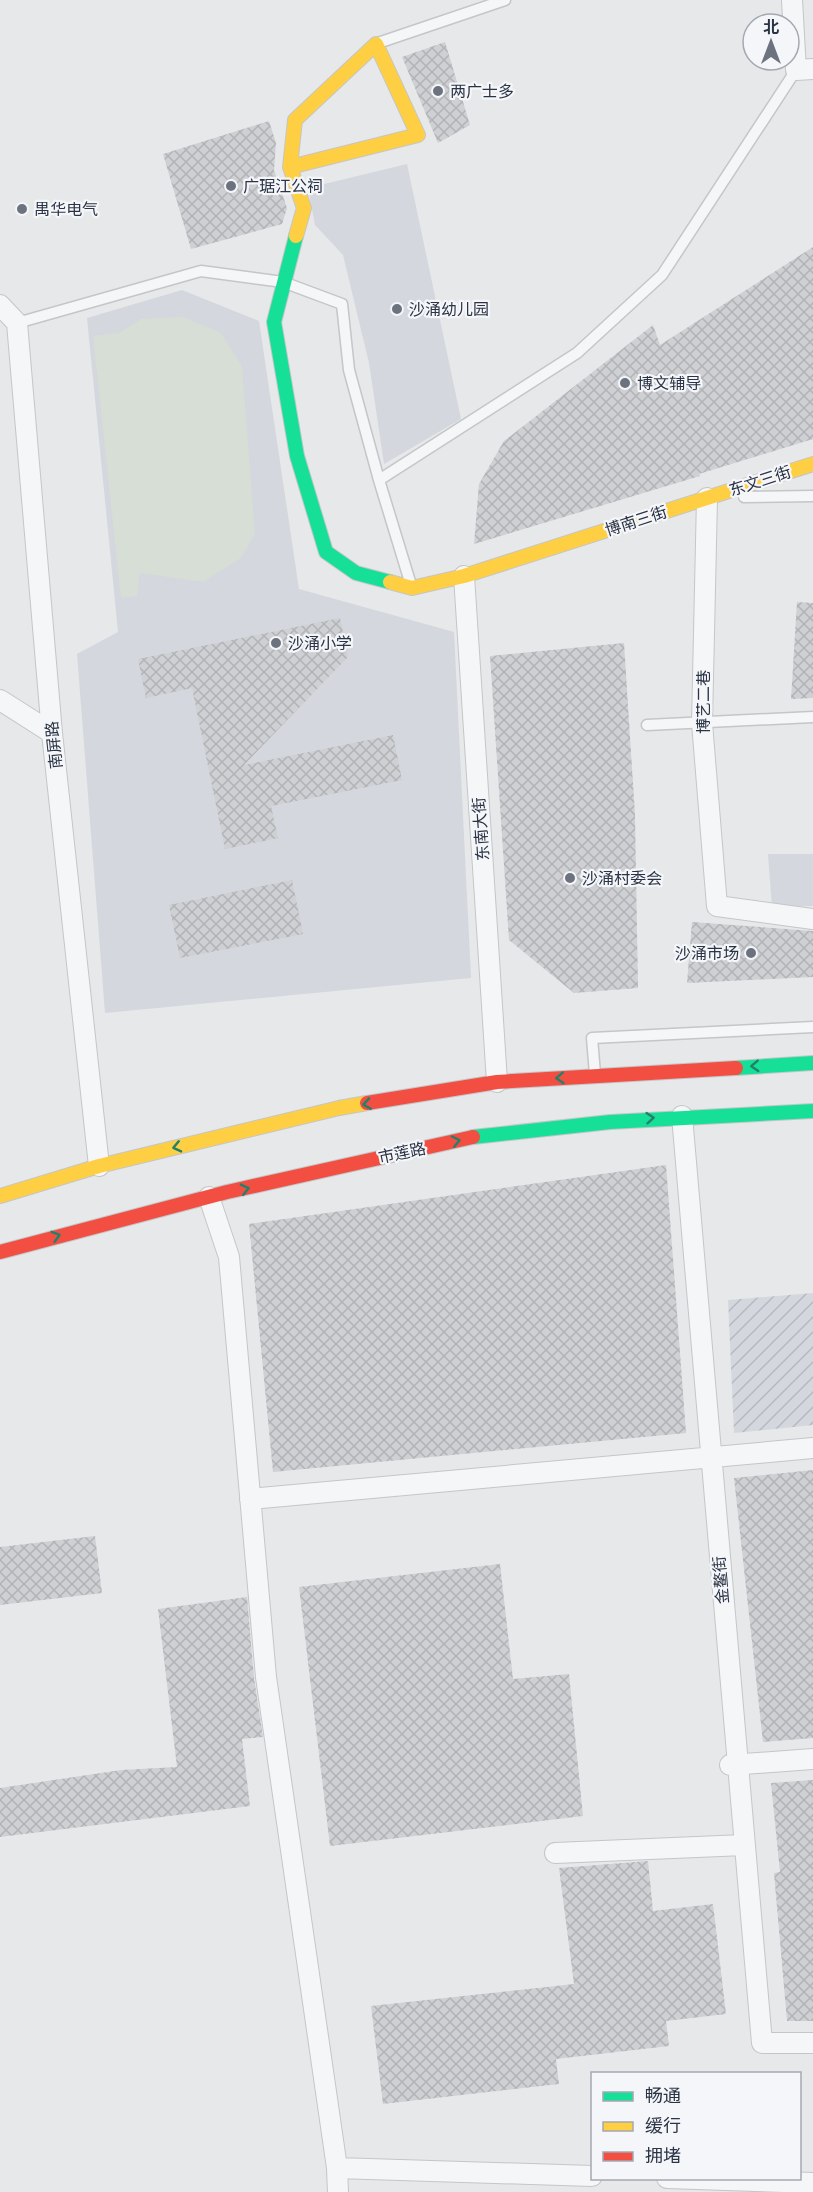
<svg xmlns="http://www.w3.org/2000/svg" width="813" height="2192" font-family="Montserrat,'Noto Sans SC',sans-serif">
  <defs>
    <pattern id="industrial-furrows" width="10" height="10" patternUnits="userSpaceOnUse" patternTransform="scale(1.5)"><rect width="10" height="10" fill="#d4d7dd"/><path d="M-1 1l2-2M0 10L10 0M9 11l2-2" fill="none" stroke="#b6b9bf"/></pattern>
    <pattern id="building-cross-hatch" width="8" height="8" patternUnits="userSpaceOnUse" patternTransform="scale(1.5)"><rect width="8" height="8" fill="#ced0d3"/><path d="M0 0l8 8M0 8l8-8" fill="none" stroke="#b1b3b6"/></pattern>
  </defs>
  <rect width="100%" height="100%" fill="#e6e8ea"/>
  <!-- built -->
  <path fill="#d4d7dd" d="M407,164L461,419L384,464L369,363L343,255L315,225L308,188Z
    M182,290L259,321L299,589L454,632L471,978L105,1013L77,654L118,632L87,318Z
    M768,854H813V906L772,907Z"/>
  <!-- industrial -->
  <path fill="url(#industrial-furrows)" d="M813,1293V1425L734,1433L728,1300Z"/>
  <!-- green -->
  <path fill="#d6ded6" d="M183,317L221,333L242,366L255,534L241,558L203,582L140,573L137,596L121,598L93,336L119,333L141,319Z"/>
  <!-- building -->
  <path fill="url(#building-cross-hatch)" d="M445,42L470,125L438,143L402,57Z
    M269,121L276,143L274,170L287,208L282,224L191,249L163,154Z
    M813,247V439L699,474L700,476L474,544L479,484L504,441L653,325L660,345Z
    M797,602L813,603V698L791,699Z
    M340,618L348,657L244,765L393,735L402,780L271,806L278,838L225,849L192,688L146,698L138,659Z
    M624,643L635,815L638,988L574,993L509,940L490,656Z
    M292,880L303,934L180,958L169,905Z
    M692,922L813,931V977L687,983Z
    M666,1165L686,1433L273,1472L249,1224Z
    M813,1470V1738L763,1742L734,1478Z
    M95,1536L102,1593L0,1605V1547Z
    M500,1564L513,1679L569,1674L583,1816L330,1846L299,1587Z
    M247,1597L254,1678L263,1737L242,1739L250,1806L0,1837V1788L121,1770L177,1767L158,1609Z
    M813,1780V2021H787L774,1873L780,1872L771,1783Z
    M648,1861L653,1911L713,1904L726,2014L666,2021L669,2046L556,2059L559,2084L383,2104L371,2006L574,1984L559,1868Z"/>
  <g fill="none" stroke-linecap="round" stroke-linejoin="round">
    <!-- lane casing -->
    <g stroke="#c4c6c8" stroke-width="13">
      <path id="lane" d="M378,43L505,0
        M17,323L201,271L283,282L342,304L349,370L379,480L411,585
        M379,480L577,353L662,275L796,70
        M744,497L813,496
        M647,725L813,717
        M595,1074L592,1038L813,1027"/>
    </g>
    <!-- street casing -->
    <g stroke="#c4c6c8" stroke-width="22">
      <path id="street" d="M792,0L796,70L813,69
        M0,305L17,323L52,733L99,1166
        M707,498L702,723L717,906L813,919
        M464,576L497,1082
        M0,700L52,733
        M682,1116L762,2043H813
        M209,1197L229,1257L266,1677L337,2168L338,2192
        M250,1499L813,1448
        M730,1765L813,1759
        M555,1853L744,1845
        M337,2168L592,2176
        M667,2178L813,2183"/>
    </g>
    <!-- fast casing -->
    <g stroke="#c4c6c8" stroke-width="16">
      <path id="fast" d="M296,236L274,322L297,456L326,552L356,573L390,582
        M736,1068L813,1063
        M473,1137L610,1122L813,1111"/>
    </g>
    <!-- slow casing -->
    <g stroke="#c4c6c8" stroke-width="16">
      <path id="slow" d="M290,167L418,135L376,44L295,120L290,167L304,208L296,236
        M390,582L412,588L464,576L813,464
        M0,1196L99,1166L339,1108L367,1103"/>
    </g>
    <!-- jam casing -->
    <g stroke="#c4c6c8" stroke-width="16">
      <path id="jam" d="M367,1103L497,1082L736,1068
        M0,1252L227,1192L473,1137"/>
    </g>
    <!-- lane -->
    <use href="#lane" stroke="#f5f6f7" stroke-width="10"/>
    <!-- street -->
    <use href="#street" stroke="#f5f6f7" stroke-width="20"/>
    <!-- fast -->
    <use href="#fast" stroke="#16e098" stroke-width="14"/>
    <!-- slow -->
    <use href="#slow" stroke="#ffcf43" stroke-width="14"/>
    <!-- jam -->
    <use href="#jam" stroke="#f24e42" stroke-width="14"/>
  </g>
  <!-- one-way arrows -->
  <defs><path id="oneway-chevron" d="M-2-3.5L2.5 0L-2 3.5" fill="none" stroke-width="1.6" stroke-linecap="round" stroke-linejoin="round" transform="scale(1.5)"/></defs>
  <g stroke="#22816a">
    <use href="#oneway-chevron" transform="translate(755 1066) rotate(177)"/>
    <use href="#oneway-chevron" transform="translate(560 1078) rotate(177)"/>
    <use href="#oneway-chevron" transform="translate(367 1104) rotate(171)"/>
    <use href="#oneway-chevron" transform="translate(650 1118) rotate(-5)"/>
    <use href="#oneway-chevron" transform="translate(456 1141) rotate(-12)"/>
    <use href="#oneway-chevron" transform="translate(177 1147) rotate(167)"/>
    <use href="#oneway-chevron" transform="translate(245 1189) rotate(-13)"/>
    <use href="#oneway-chevron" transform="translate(56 1236) rotate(-16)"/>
  </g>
  <!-- markers -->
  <g fill="#6c737f" stroke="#f4f6f9" stroke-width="2">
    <circle cx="438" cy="91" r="6"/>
    <circle cx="231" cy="186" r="6"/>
    <circle cx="22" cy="209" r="6"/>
    <circle cx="397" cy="309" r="6"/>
    <circle cx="625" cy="383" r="6"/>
    <circle cx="276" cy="643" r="6"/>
    <circle cx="570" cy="878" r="6"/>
    <circle cx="751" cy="953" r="6"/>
  </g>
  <g text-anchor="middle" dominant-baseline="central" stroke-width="4.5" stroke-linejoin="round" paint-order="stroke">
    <!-- poi labels -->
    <g font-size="16" fill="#2b3445" stroke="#f4f6f9" text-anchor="start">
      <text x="450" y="91">两广士多</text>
      <text x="243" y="186">广琚江公祠</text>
      <text x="34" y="209">禺华电气</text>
      <text x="409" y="309">沙涌幼儿园</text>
      <text x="637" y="383">博文辅导</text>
      <text x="288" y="643">沙涌小学</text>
      <text x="582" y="878">沙涌村委会</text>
      <text x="739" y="953" text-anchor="end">沙涌市场</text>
    </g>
    <!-- street labels -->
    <g font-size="16" fill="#2b3445" stroke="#f4f6f9">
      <text transform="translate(760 481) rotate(-18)">东文三街</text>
      <text transform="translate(636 521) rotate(-18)">博南三街</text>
      <text transform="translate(703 702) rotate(-90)">博艺二巷</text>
      <text transform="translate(54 745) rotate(-96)">南屏路</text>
      <text transform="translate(481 829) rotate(-94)">东南大街</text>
      <text transform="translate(402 1153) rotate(-12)">市莲路</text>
      <text transform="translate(721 1580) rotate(-95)">金鳌街</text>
    </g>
  </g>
  <!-- legend -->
  <rect x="591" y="2072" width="210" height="108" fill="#f4f6f9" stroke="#a4a8b1" stroke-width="1.5"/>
  <rect x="603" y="2092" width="30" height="9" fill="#16e098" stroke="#a4a8b1" stroke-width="1.5"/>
  <text x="645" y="2102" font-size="18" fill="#2b3445">畅通</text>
  <rect x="603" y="2122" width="30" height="9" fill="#ffcf43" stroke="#a4a8b1" stroke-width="1.5"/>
  <text x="645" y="2132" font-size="18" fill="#2b3445">缓行</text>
  <rect x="603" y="2152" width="30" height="9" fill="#f24e42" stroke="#a4a8b1" stroke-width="1.5"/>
  <text x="645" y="2162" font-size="18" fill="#2b3445">拥堵</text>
  <!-- north arrow -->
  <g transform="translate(771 42)"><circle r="28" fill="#f4f6f9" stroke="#a4a8b1" stroke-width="1.5"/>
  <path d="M0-4.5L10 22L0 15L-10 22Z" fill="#6c737f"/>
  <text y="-9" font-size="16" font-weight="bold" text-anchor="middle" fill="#2b3445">北</text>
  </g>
</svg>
